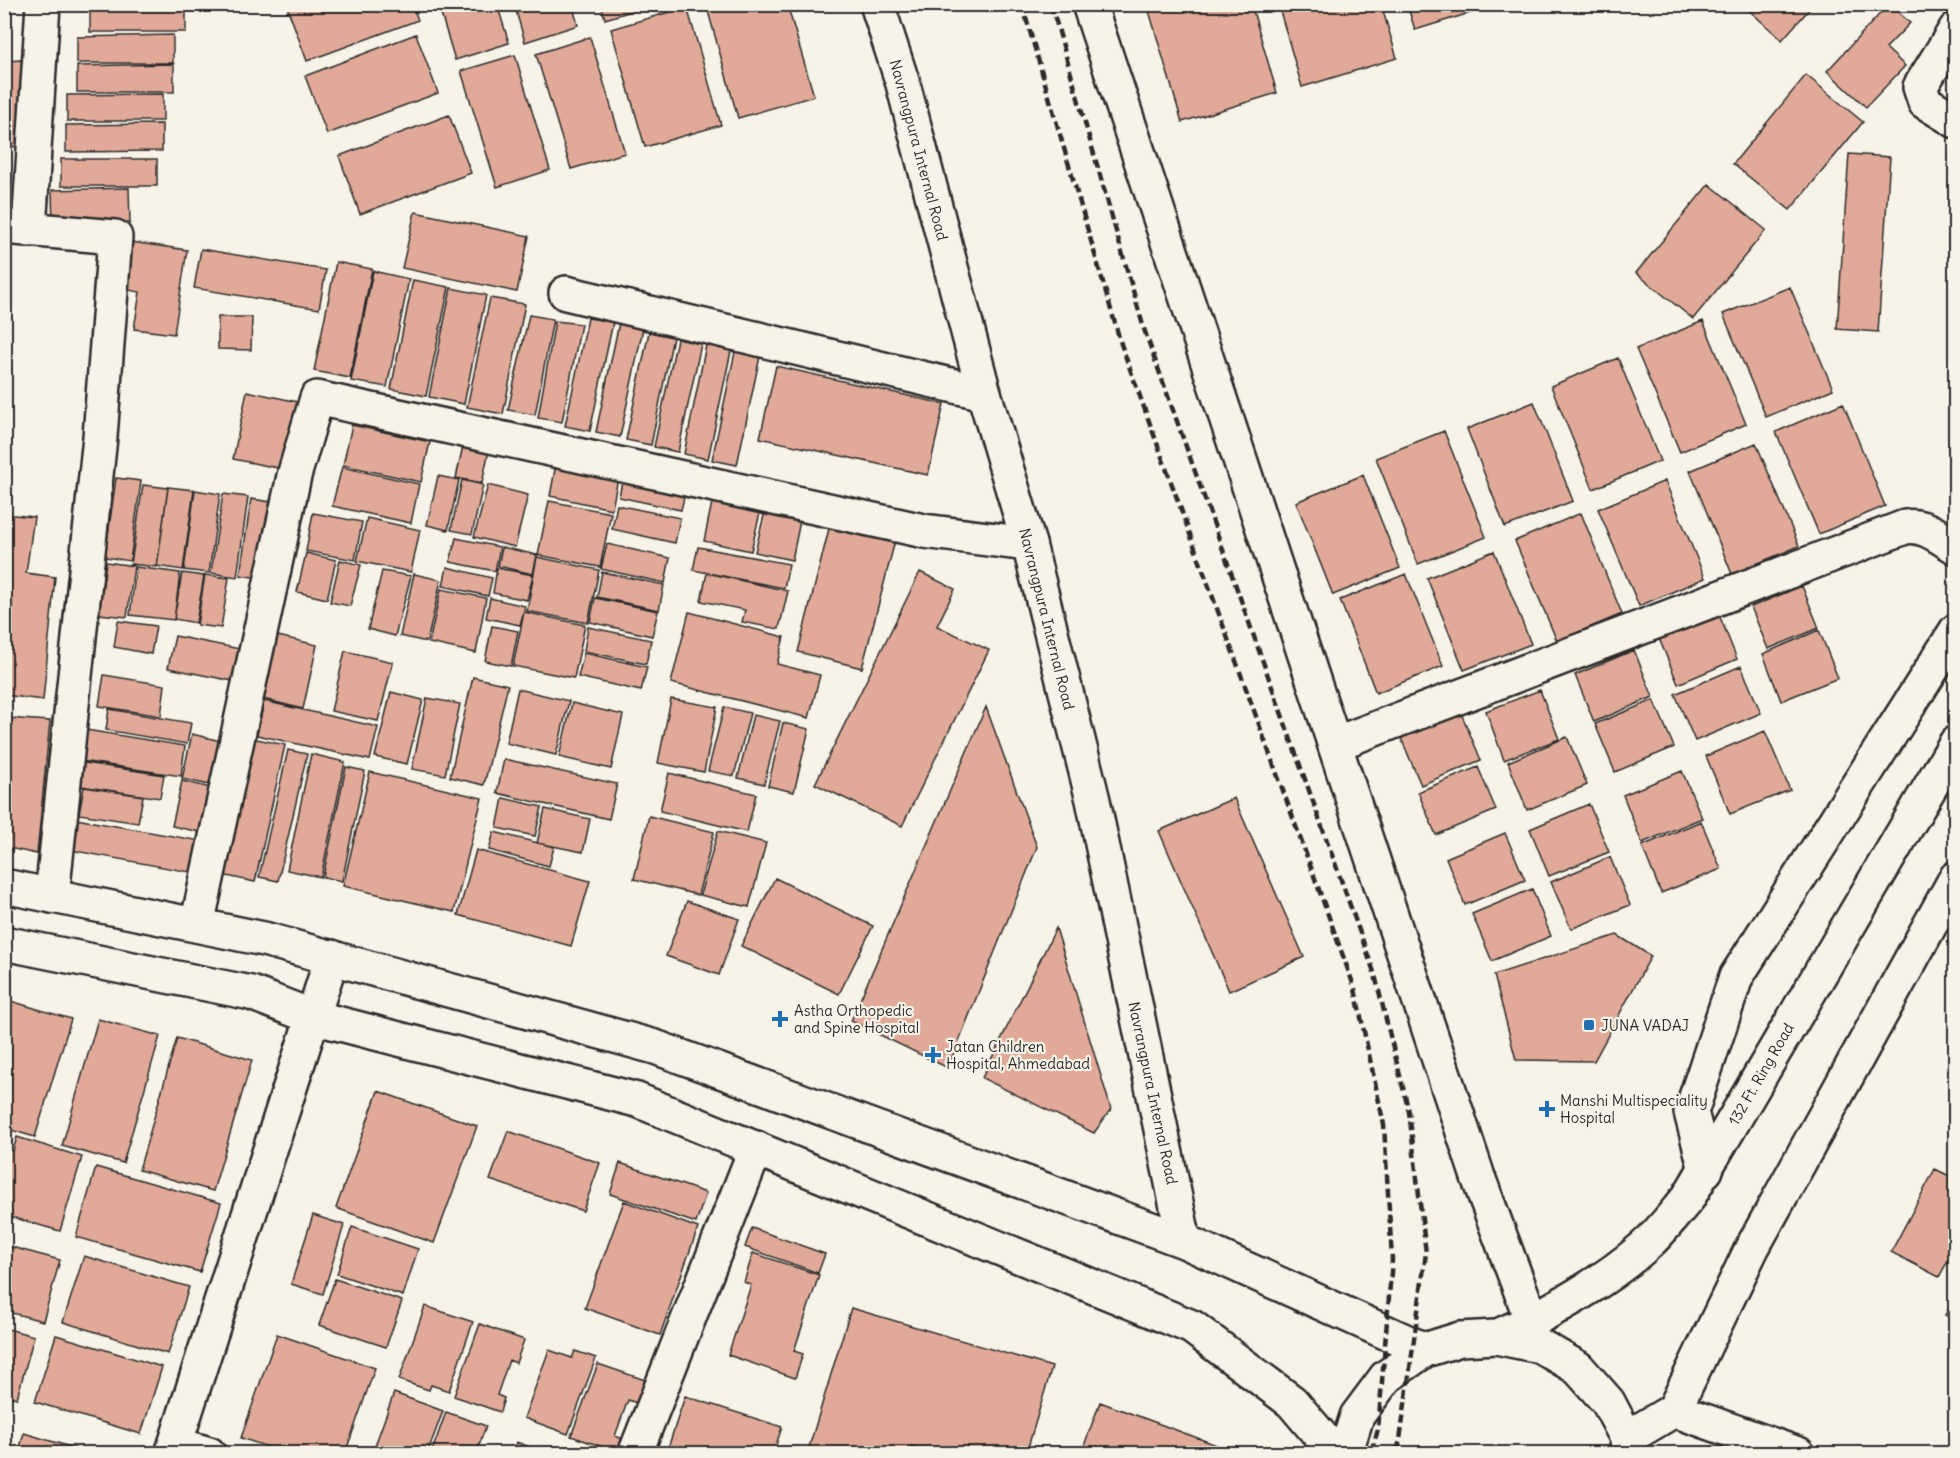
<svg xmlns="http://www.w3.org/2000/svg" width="1960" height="1458" font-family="Delius,sans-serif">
  <rect width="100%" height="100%" fill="#f7f3e8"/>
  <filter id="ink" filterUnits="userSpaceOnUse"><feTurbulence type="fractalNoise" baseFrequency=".0167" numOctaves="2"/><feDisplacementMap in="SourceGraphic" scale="12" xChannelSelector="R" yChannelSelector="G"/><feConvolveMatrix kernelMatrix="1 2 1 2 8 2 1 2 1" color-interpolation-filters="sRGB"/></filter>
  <g filter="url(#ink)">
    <!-- building -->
    <path fill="#e1aa98" stroke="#2b2b2b" stroke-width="1.5" d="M286,4H412L418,20L307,61Z
      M438,4H497L509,43L455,60Z
      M514,4H572L578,25L525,42Z
      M601,4H655L605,19Z
      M706,4H787L814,96L738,118Z
      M1147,4H1251L1277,93L1182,122Z
      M1278,4H1381L1397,58L1302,87Z
      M1407,4H1499L1415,30Z
      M1742,4H1814L1782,40Z
      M1889,4L1910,23L1886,48L1905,66L1866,107L1827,71Z
      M186,5V32H90V6Z
      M687,7L721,125L645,147L611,29Z
      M416,34L438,93L327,134L305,76Z
      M173,35V63H77V37Z
      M590,37L625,153L571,169L536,54Z
      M515,55L550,170L497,187L461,71Z
      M22,60L24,146L4,147V61Z
      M174,64V92H77V66Z
      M1806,75L1863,122L1790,210L1733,164Z
      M163,94V121H67V95Z
      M449,115L471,173L360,214L339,156Z
      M162,124V151L66,152V125Z
      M1849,154L1890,157L1878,332L1837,329Z
      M61,159H157V186H61Z
      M1709,184L1766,230L1693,319L1636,273Z
      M129,188L130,223L53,226L52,190Z
      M415,212L529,236L517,292L402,268Z
      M124,241L187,250L174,334L134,329L140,292L117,288Z
      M201,249L326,270L319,309L194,288Z
      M336,262L372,269L350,378L314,371Z
      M373,271L409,279L387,387L351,381Z
      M413,280L449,287L426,396L391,389Z
      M1790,287L1833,389L1766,417L1723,314Z
      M451,288L486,295L464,404L429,397Z
      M490,298L525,304L503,414L467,407Z
      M529,315L553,319L535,415L508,410Z
      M218,317H252L251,350L218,349Z
      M588,318L613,322L590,431L565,426Z
      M555,321L581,324L562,422L538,418Z
      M1703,321L1746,424L1680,452L1636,349Z
      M619,323L643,328L620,437L596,432Z
      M649,332L673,337L651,445L626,440Z
      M677,339L701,344L678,452L654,447Z
      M706,345L731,351L708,459L684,454Z
      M735,352L760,356L737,465L712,460Z
      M1618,358L1660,461L1593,489L1551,386Z
      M776,366L944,404L928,475L760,438Z
      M247,391L298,402L283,469L233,459Z
      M1534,402L1573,501L1505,527L1467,429Z
      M1843,403L1885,506L1819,534L1776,432Z
      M352,425L430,442L421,482L343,465Z
      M1444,431L1486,537L1418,564L1376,458Z
      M465,436L491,441L482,483L456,478Z
      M1756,443L1799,546L1732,574L1690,471Z
      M557,459L619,472L612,509L550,496Z
      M342,467L419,484L411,523L332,506Z
      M624,471L687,485L681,510L619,497Z
      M1363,475L1400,568L1333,595L1296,502Z
      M438,476L459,480L448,530L427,525Z
      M116,478L141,481L130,561L105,557Z
      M462,480L483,485L472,534L451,530Z
      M1665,481L1705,578L1639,606L1598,509Z
      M143,485L168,488L157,567L131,564Z
      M488,485L528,495L515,547L474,537Z
      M168,487L194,490L183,570L157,566Z
      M195,490L220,494L209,573L184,570Z
      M714,493L762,504L751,551L704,541Z
      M223,494L248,497L237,577L211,573Z
      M251,499L278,503L267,579L240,575Z
      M549,501L611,513L600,567L538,555Z
      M767,503L802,511L792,560L755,552Z
      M617,505L680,518L675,543L612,529Z
      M313,513L362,522L355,560L306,551Z
      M1581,513L1622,614L1557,641L1515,541Z
      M4,514L34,517L26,573L55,577L43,700L4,695Z
      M367,518L420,530L411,572L357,561Z
      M831,521L896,537L862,668L798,652Z
      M456,538L500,547L495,571L450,562Z
      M607,544L670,558L665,583L601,569Z
      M502,547L537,555L533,574L498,566Z
      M698,547L789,564L784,588L693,570Z
      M1494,551L1531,644L1464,670L1427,578Z
      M306,553L336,560L327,599L297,592Z
      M537,557L599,570L588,623L527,611Z
      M340,560L361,565L350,606L330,602Z
      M106,562L134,566L127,617L99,614Z
      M136,567L180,573L174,620L130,615Z
      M447,567L492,578L488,596L443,586Z
      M497,568L533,575L527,600L493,593Z
      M382,571L411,576L395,636L368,629Z
      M602,572L664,585L659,610L597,597Z
      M920,572L955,589L937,626L989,650L902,826L815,784Z
      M182,573L204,576L196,623L174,619Z
      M707,573L788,591L779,629L742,622L745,610L701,601Z
      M414,574L441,580L427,642L400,636Z
      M1406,574L1443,666L1376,693L1340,600Z
      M205,575L229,578L221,628L197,625Z
      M1802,586L1819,628L1768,649L1751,607Z
      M441,589L486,598L476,653L429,643Z
      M490,598L525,606L520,625L486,618Z
      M595,598L658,611L652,636L590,622Z
      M524,612L585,625L574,678L513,666Z
      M689,612L784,637L777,664L820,675L809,718L671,683Z
      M1718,612L1737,659L1678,684L1658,636Z
      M118,621L156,626L151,654L114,647Z
      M492,626L518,631L511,666L485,661Z
      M588,627L651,640L646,664L584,651Z
      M1819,630L1838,678L1781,701L1763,654Z
      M175,636L250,651L243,683L168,668Z
      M278,636L317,645L303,709L263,699Z
      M1634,650L1653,697L1594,722L1575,675Z
      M345,651L393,662L378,721L331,711Z
      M584,653L647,667L641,691L578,677Z
      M1741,666L1761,713L1695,741L1675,694Z
      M104,675L165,685L161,716L99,706Z
      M473,677L508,685L484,785L450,777Z
      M518,689L569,701L556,755L506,743Z
      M1540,690L1559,739L1504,760L1486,711Z
      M391,692L423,700L407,764L375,757Z
      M427,698L460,704L445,775L412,769Z
      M671,699L717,707L704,772L658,763Z
      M1654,700L1674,747L1615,772L1595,724Z
      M264,701L378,727L370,760L257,735Z
      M572,703L623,715L611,769L559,757Z
      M724,707L750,713L734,776L708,771Z
      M986,707L1037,847L948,1068L851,1021Z
      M109,709L191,723L187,744L106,730Z
      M1461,713L1481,760L1421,785L1401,738Z
      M753,715L780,721L764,784L738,778Z
      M4,718L50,721L37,854L4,847Z
      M783,723L809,729L794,792L768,786Z
      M86,730L185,746L181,776L81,761Z
      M1765,731L1790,790L1730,814L1706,756Z
      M192,734L229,743L219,787L182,779Z
      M1567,737L1587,785L1527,810L1508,762Z
      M252,738L285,745L255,882L222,875Z
      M288,750L307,754L278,881L259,877Z
      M311,754L345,762L321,877L287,870Z
      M504,759L617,784L609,819L497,793Z
      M84,763L164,775L160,798L81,786Z
      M346,767L365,771L342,881L323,877Z
      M1478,767L1496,810L1436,835L1418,792Z
      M1682,771L1702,818L1642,843L1623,795Z
      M370,772L482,798L454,912L343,886Z
      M669,773L756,794L747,832L660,811Z
      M182,781L219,790L209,834L172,826Z
      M84,787L143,796L138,823L79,814Z
      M503,798L542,807L535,836L497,828Z
      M1234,798L1304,957L1229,991L1159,831Z
      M1589,804L1609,852L1549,876L1530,829Z
      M545,809L590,819L583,852L537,843Z
      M649,816L714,832L698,895L634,879Z
      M76,819L201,841L195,873L70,850Z
      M1701,821L1721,869L1661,893L1642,846Z
      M718,831L766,843L749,907L700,895Z
      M494,832L554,847L549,866L489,850Z
      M1505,833L1525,880L1465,905L1446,858Z
      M476,850L590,881L571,946L458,915Z
      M1610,857L1630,905L1571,929L1551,882Z
      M775,878L873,926L839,994L741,946Z
      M1532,889L1551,936L1492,961L1472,914Z
      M687,901L739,919L719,975L666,956Z
      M1056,928L1111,1109L1094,1133L982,1078Z
      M1617,935L1651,956L1594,1061L1516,1060L1494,975Z
      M4,999L71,1019L35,1137L4,1128Z
      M98,1019L160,1036L123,1163L62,1146Z
      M177,1038L252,1060L213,1191L139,1170Z
      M378,1091L477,1126L434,1243L336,1208Z
      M508,1131L600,1163L583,1211L490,1180Z
      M17,1137L82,1157L60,1231L4,1215V1149L13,1151Z
      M620,1163L706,1193L696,1223L610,1194Z
      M96,1167L221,1203L200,1272L76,1237Z
      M1935,1169L1956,1179V1246L1939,1277L1891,1252Z
      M624,1201L698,1228L660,1335L585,1308Z
      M313,1215L344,1225L323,1294L291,1284Z
      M352,1227L418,1249L403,1296L337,1274Z
      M752,1228L825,1254L818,1273L745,1247Z
      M4,1245L60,1260L43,1321L4,1311Z
      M753,1253L819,1275L794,1351L803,1354L795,1378L728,1355L751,1285L744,1282Z
      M84,1256L189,1287L168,1354L63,1322Z
      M335,1279L402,1301L386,1347L319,1325Z
      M1956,1296V1321L1945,1315Z
      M425,1306L473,1322L449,1391L431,1385L429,1390L399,1380Z
      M851,1308L1052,1367L1026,1454H937L912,1446L910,1454H807Z
      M480,1324L524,1340L516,1363L509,1360L497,1395L504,1398L500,1412L454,1396Z
      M4,1328L34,1336L17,1398L4,1395Z
      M277,1334L375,1368L345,1454H288L241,1438Z
      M56,1335L162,1367L141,1434L35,1402Z
      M549,1350L572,1358L575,1351L596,1358L568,1434L524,1418Z
      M598,1364L645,1380L637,1403L628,1400L615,1436L626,1440L621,1453L571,1436Z
      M394,1393L443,1411L427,1454H372Z
      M685,1396L782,1427L773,1454H666Z
      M1100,1402L1241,1454H1081Z
      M446,1412L486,1426L476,1454H431Z
      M24,1433L94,1454H18Z
      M516,1442L549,1454H512Z"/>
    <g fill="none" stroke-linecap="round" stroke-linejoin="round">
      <!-- street casing -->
      <g stroke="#2b2b2b" stroke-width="38">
        <path id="street" d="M1956,29L1920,87L1925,102L1956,121
          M4,227L115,237L100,437L52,896
          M29,230L43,4
          M566,293L984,393
          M1335,744L1905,527C1925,524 1939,537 1956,547
          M197,925L294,476L317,398L924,531L1029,544
          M1706,1170L1691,1112L1736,977L1956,631
          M176,1444L209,1454
          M172,1454L332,957
          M635,1454L756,1148"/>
      </g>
      <!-- secondary casing -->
      <g stroke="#2b2b2b" stroke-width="38">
        <path id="secondary" d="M877,4L903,84L984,393L1029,544L1093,800L1184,1241
          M1089,4L1478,1177L1532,1321
          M4,886L264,939L655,1047L1184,1241L1425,1350
          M4,943L251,993L313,1017L637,1100L1192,1327L1292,1402L1336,1454
          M1674,1410L1798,1454"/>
      </g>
      <!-- primary casing -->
      <g stroke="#2b2b2b" stroke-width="38">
        <path id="primary" d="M1496,1337C1545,1316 1605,1282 1645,1246C1661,1232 1674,1214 1688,1198L1956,743
          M1627,1438L1674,1410L1752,1248L1956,878
          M1345,1454L1357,1416L1386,1377L1425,1350L1460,1339L1496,1337L1540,1346L1578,1368L1608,1402L1627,1438L1628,1454"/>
      </g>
      <!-- street -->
      <use href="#street" stroke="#f7f3e8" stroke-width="33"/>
      <!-- secondary -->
      <use href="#secondary" stroke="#f7f3e8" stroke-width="33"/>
      <!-- primary -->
      <use href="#primary" stroke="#f7f3e8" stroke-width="33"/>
      <!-- rail -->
      <path stroke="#2b2b2b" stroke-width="4.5" stroke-dasharray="9 4.5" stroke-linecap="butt" d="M1022,4L1121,344L1355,989L1384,1125L1392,1260L1378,1430L1370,1454
        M1051,4L1144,329L1375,975L1409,1112L1426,1253L1400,1440L1396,1454"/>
    </g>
  </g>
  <!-- markers -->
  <g fill="#1f6fb2" stroke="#f7f3e8" stroke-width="2">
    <path d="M777 1010h6v6h6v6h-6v6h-6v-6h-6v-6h6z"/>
    <rect x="1583" y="1019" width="12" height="12" rx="3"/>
    <path d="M930 1046h6v6h6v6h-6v6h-6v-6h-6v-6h6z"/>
    <path d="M1544 1100h6v6h6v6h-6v6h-6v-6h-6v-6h6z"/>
  </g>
  <g text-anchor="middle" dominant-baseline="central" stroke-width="4.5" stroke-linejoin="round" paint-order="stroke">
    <!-- street labels -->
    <g font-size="15" fill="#2b2b2b" stroke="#f7f3e8">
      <text transform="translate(919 150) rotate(75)">Navrangpura Internal Road</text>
      <text transform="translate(1047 619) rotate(76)">Navrangpura Internal Road</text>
      <text transform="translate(1761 1074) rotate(-60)">132 Ft. Ring Road</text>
      <text transform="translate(1153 1093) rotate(78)">Navrangpura Internal Road</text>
    </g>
    <!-- poi labels -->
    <g font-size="15" fill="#2b2b2b" stroke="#f7f3e8" text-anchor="start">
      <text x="794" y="1010">Astha Orthopedic<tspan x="794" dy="17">and Spine Hospital</tspan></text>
      <text x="1601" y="1025">JUNA VADAJ</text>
      <text x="946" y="1046">Jatan Children<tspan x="946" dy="17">Hospital, Ahmedabad</tspan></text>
      <text x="1560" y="1100">Manshi Multispeciality<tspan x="1560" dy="17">Hospital</tspan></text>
    </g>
  </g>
  <!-- margin -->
  <rect width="1960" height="1458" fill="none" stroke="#f7f3e8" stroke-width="24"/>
  <rect x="12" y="12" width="1936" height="1434" fill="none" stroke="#2b2b2b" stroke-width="2" filter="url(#ink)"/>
</svg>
